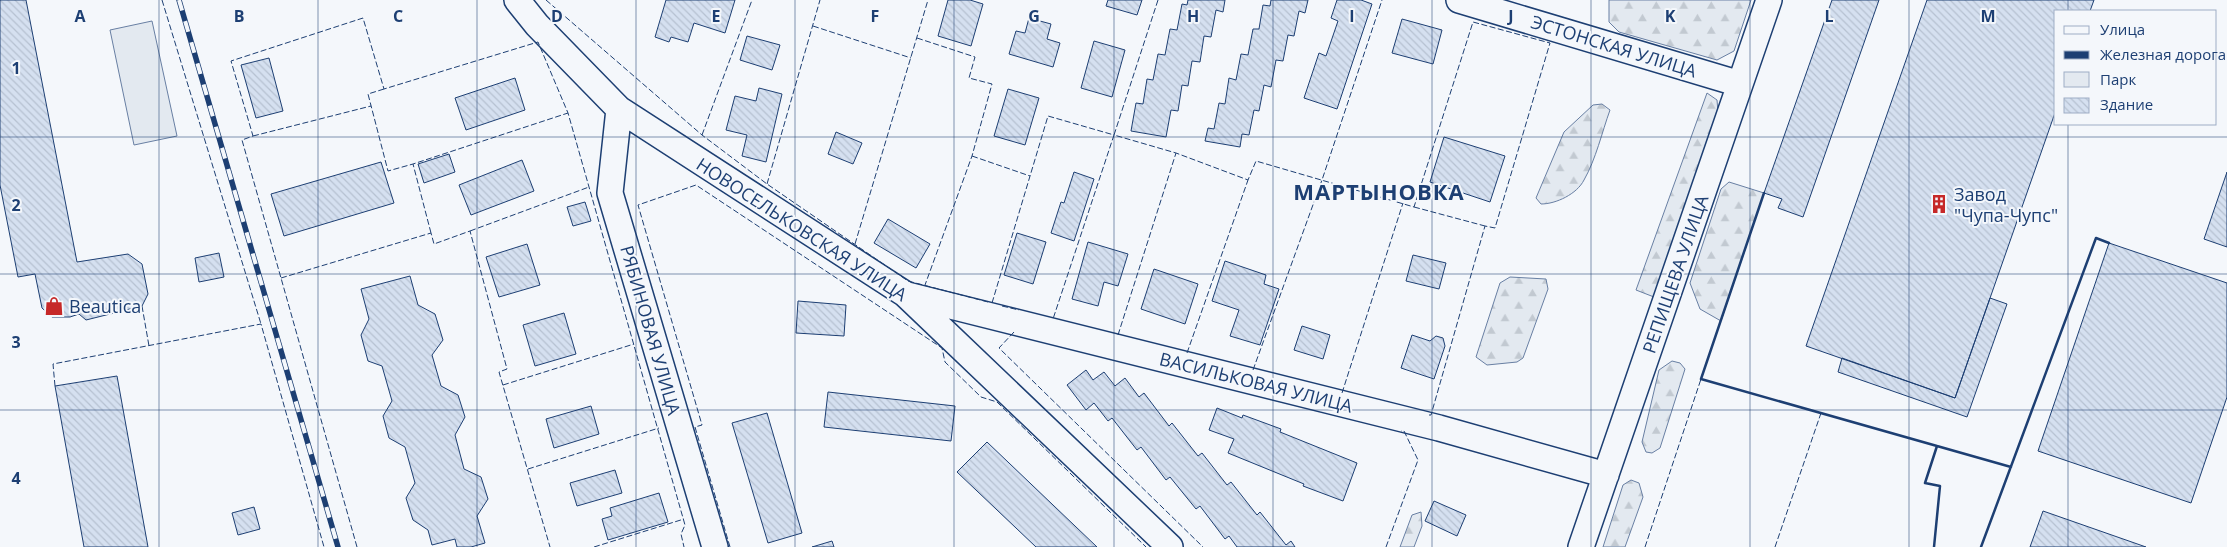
<svg xmlns="http://www.w3.org/2000/svg" width="2227" height="547" font-family="'Open Sans',sans-serif">
  <defs>
    <pattern id="forest-firs" width="22" height="20" patternUnits="userSpaceOnUse" patternTransform="scale(1.25)"><rect width="22" height="20" fill="#e3e9f0"/><path d="M5 1l3.5 6h-7zM16 11l3.5 6h-7z" fill="#c2c9d1"/></pattern>
    <pattern id="building-back-hatch" width="6" height="6" patternUnits="userSpaceOnUse" patternTransform="scale(1.25)"><rect width="6" height="6" fill="#d5e0f0"/><path d="M-1 5l2 2M0 0l6 6M5-1l2 2" fill="none" stroke="#b6c1d1"/></pattern>
  </defs>
  <rect width="100%" height="100%" fill="#f4f7fb"/>
  <!-- forest -->
  <path fill="url(#forest-firs)" stroke="#687fa3" d="M1609,0H1751L1734,51L1717,60L1619,32L1609,22Z
    M1707,93L1717,100L1718,112L1654,297L1636,290Z
    M1602,104L1610,110C1602,132 1596,159 1584,180C1577,194 1556,204 1541,204L1536,198L1564,132L1593,105Z
    M1729,182L1764,193L1721,321L1700,309L1690,283L1721,189Z
    M1510,277L1546,279L1548,289L1523,358L1517,362L1487,365L1476,357L1500,283Z
    M1672,361L1680,363L1685,369L1660,448L1652,453L1646,452L1642,442L1659,370Z
    M1631,480L1639,483L1643,497L1625,547H1603L1623,485Z
    M1421,512L1422,526L1414,547H1400L1412,515Z"/>
  <!-- green -->
  <path fill="#e3e9f0" stroke="#687fa3" d="M152,21L177,136L134,145L110,30Z"/>
  <!-- building -->
  <path fill="url(#building-back-hatch)" stroke="#1d3f73" d="M0,0H26L77,262L128,254L142,264L148,294L142,306L86,320L79,314L70,317H52L42,308L35,274L18,277L0,185Z
    M666,0H735L725,33L694,23L688,42L671,37L669,42L655,37Z
    M948,0H970L983,4L971,46L938,36Z
    M1108,0H1142L1137,15L1106,6Z
    M1188,0H1225L1223,12L1216,10L1211,37L1204,36L1200,62L1192,61L1188,86L1182,85L1178,111L1171,110L1166,137L1131,131L1136,103L1143,104L1147,79L1153,80L1158,54L1165,55L1170,29L1177,30L1182,4L1187,5Z
    M1271,0H1308L1305,13L1299,11L1294,36L1288,35L1283,61L1276,60L1271,87L1264,85L1259,111L1254,110L1249,135L1242,134L1240,147L1205,141L1208,128L1214,129L1219,103L1225,104L1229,78L1236,80L1241,54L1248,55L1253,29H1259L1263,5L1270,6Z
    M1337,0H1361L1372,4L1337,109L1304,98L1319,53L1326,56L1338,21L1331,18Z
    M1832,0H1879L1803,217L1778,208L1782,199L1764,193Z
    M1927,0H2094L2090,11H2056V110L1955,398L1806,346Z
    M1029,18L1051,24L1047,39L1060,43L1053,67L1009,54L1016,31L1025,33Z
    M1402,19L1442,30L1433,64L1392,53Z
    M747,36L780,45L772,70L740,60Z
    M1094,41L1125,50L1112,97L1081,88Z
    M269,58L283,111L256,118L241,65Z
    M515,78L525,110L466,130L455,98Z
    M759,88L782,94L766,162L742,156L747,135L726,130L735,96L756,101Z
    M1008,89L1039,98L1025,145L994,136Z
    M836,132L862,143L853,164L828,154Z
    M1444,137L1505,156L1490,202L1430,182Z
    M449,154L455,172L424,183L418,164Z
    M522,160L534,191L471,215L459,185Z
    M381,162L394,203L284,236L271,194Z
    M1074,172L1094,179L1074,241L1051,233L1061,202L1064,203Z
    M2227,172V247L2204,239Z
    M585,202L591,221L573,226L567,207Z
    M888,219L930,244L916,268L874,243Z
    M1017,233L1046,242L1033,284L1004,275Z
    M1088,242L1128,254L1118,286L1104,282L1098,306L1072,299Z
    M2109,243L2227,283V397L2191,503L2038,451Z
    M527,244L540,285L499,297L486,257Z
    M219,253L224,277L199,282L195,258Z
    M1413,255L1446,263L1439,289L1406,281Z
    M1225,261L1266,275L1264,284L1279,289L1260,345L1230,336L1239,310L1212,301Z
    M1154,269L1198,284L1185,324L1141,309Z
    M410,276L418,305L435,314L443,340L432,355L441,386L458,395L465,417L455,435L464,469L481,477L488,499L477,516L485,543L471,547H457L455,539L432,545L428,530L413,520L406,498L415,483L405,447L389,438L383,416L392,401L382,366L368,361L361,335L369,319L361,289Z
    M1990,298L2007,304L1967,417L1838,372L1842,358L1955,398Z
    M798,301L846,305L844,336L796,333Z
    M564,313L576,354L535,366L523,325Z
    M1302,326L1330,335L1323,359L1294,350Z
    M1412,335L1430,341L1436,336L1443,338L1445,346L1434,379L1401,368Z
    M1086,370L1093,380L1104,372L1115,386L1125,378L1139,397L1144,393L1169,426L1172,423L1198,456L1202,453L1227,485L1231,482L1257,515L1260,512L1286,545L1291,541L1295,547H1237L1229,536L1225,539L1200,506L1196,509L1170,477L1166,480L1141,447L1137,450L1112,418L1108,421L1094,403L1086,410L1067,385Z
    M117,376L148,547H84L55,386Z
    M828,392L955,406L951,441L824,427Z
    M591,406L599,434L554,448L546,419Z
    M1217,408L1242,418L1243,415L1281,429L1280,432L1357,463L1343,501L1303,486L1304,484L1228,453L1234,439L1209,430Z
    M767,413L802,533L768,543L732,423Z
    M987,442L1097,547H1036L957,472Z
    M615,470L622,493L577,506L570,483Z
    M659,493L668,522L608,540L602,519L612,516L610,508Z
    M1434,501L1466,515L1457,536L1425,521Z
    M254,507L260,529L238,535L232,513Z
    M2043,511L2146,547H2030Z
    M832,541L834,547H812Z"/>
  <g fill="none" stroke-linecap="round" stroke-linejoin="round">
    <!-- minor casing -->
    <g stroke="#1d3f73" stroke-width="28">
      <path id="minor" d="M517,0L537,25L619,109L905,294L1170,547
        M1459,0L1740,84
        M619,109L610,193L715,547
        M907,295L1439,428L1606,475
        M1581,547L1769,0"/>
    </g>
    <!-- minor -->
    <use href="#minor" stroke="#f4f7fb" stroke-width="25"/>
    <!-- rail casing -->
    <g stroke="#1d3f73" stroke-width="5.5">
      <path id="rail" d="M179,0L338,547"/>
    </g>
    <!-- rail -->
    <use href="#rail" stroke="#f4f7fb" stroke-width="4" stroke-dasharray="11" stroke-linecap="butt"/>
    <!-- fence -->
    <path stroke="#1d3f73" stroke-width="1" stroke-dasharray="6 2.5" stroke-linecap="butt" d="M162,0L261,324
      M546,0L702,135L767,184L908,281L988,302
      M1158,0L1114,135L1176,153L1248,180L1256,161L1414,207L1473,22L1550,43L1495,228L1485,226L1431,415H1429
      M813,26L911,58
      M917,38L975,57L969,78L992,84L972,156L925,285
      M384,89L368,94L388,171L413,164
      M702,135L752,0
      M253,136L371,106
      M972,156L1030,176
      M767,184L820,0
      M1414,207L1485,226
      M470,231L589,187
      M431,233L413,164L568,113
      M855,244L928,0
      M281,278L431,233L434,244L470,231L507,369L499,372L550,547
      M992,303L1048,116L1114,135L1053,319
      M142,306L149,346
      M1002,306L1019,310
      M1014,332L999,348L1203,547
      M1118,335L1176,153
      M1187,353L1248,180
      M1253,370L1322,180L1382,0
      M503,385L634,344
      M55,386L53,364L261,324L324,547
      M1342,393L1403,203
      M528,469L659,428
      M357,547L242,140L253,136L231,61L363,18L384,89L538,42L568,113L685,525L681,534L684,547
      M594,547L684,519
      M730,547L695,427L702,425L638,205L696,185L942,348L945,362L981,397L997,402L1146,547
      M1386,547L1418,460L1404,431H1401
      M1645,547L1701,379
      M1775,547L1821,413"/>
    <!-- wall -->
    <path stroke="#1d3f73" stroke-width="2.5" d="M1764,193L1701,379L2011,467
      M1934,547L1940,486L1925,483L1937,446
      M1981,547L2096,238L2109,243"/>
  </g>
  <!-- grid -->
  <path fill="none" stroke="#1d3f73" stroke-width="1" stroke-opacity="0.55" d="M159,0V547M318,0V547M477,0V547M636,0V547M795,0V547M954,0V547M1114,0V547M1273,0V547M1432,0V547M1591,0V547M1750,0V547M1909,0V547M2068,0V11M2068,124V547M0,137H2227M0,274H2227M0,410H2227"/>
  <!-- icons -->
  <defs>
    <g id="building-bare" transform="scale(1.5)"><path d="M-4-6H4V6H1V3H-1V6H-4ZM-2.5-4.3h1.7v1.8h-1.7ZM.8-4.3h1.7v1.8H.8ZM-2.5-1h1.7V.8h-1.7ZM.8-1h1.7V.8H.8Z" fill="#c62828" stroke="#f4f7fb" stroke-width="2.5" paint-order="stroke"/></g>
    <g id="shop-bare" transform="scale(1.5)"><path d="M-5-2.5h2.3a2.7 3.5 0 0 1 5.4 0H5L5.5 6h-11ZM-1.5-2.5h3a1.5 2.3 0 0 0-3 0Z" fill="#c62828" stroke="#f4f7fb" stroke-width="2.5" paint-order="stroke"/></g>
  </defs>
  <g fill-rule="evenodd">
    <use href="#building-bare" x="1939" y="204"/>
    <use href="#shop-bare" x="54" y="306"/>
  </g>
  <g text-anchor="middle" dominant-baseline="central" stroke-width="4" stroke-linejoin="round" paint-order="stroke">
    <!-- street labels -->
    <g font-size="18" fill="#1d3f73" stroke="#f4f7fb">
      <text transform="translate(1614 46) rotate(17)">ЭСТОНСКАЯ УЛИЦА</text>
      <text transform="translate(802 229) rotate(33)">НОВОСЕЛЬКОВСКАЯ УЛИЦА</text>
      <text transform="translate(1675 274) rotate(-71)">РЕПИЩЕВА УЛИЦА</text>
      <text transform="translate(651 330) rotate(74)">РЯБИНОВАЯ УЛИЦА</text>
      <text transform="translate(1256 382) rotate(14)">ВАСИЛЬКОВАЯ УЛИЦА</text>
    </g>
    <!-- poi labels -->
    <g font-size="18" fill="#1d3f73" stroke="#f4f7fb" text-anchor="start">
      <text x="1954" y="194">Завод<tspan x="1954" dy="21">"Чупа-Чупс"</tspan></text>
      <text x="69" y="306">Beautica</text>
    </g>
    <!-- district labels -->
    <g font-size="22" font-weight="bold" letter-spacing="1" fill="#1d3f73" stroke="#f4f7fb">
      <text x="1379" y="191">МАРТЫНОВКА</text>
    </g>
  </g>
  <g font-size="16" text-anchor="middle" font-weight="bold" fill="#1d3f73" stroke="#f4f7fb" stroke-width="4" stroke-linejoin="round" paint-order="stroke">
    <text x="80" y="22">A</text>
    <text x="239" y="22">B</text>
    <text x="398" y="22">C</text>
    <text x="557" y="22">D</text>
    <text x="716" y="22">E</text>
    <text x="875" y="22">F</text>
    <text x="1034" y="22">G</text>
    <text x="1193" y="22">H</text>
    <text x="1352" y="22">I</text>
    <text x="1511" y="22">J</text>
    <text x="1670" y="22">K</text>
    <text x="1829" y="22">L</text>
    <text x="1988" y="22">M</text>
    <text x="16" y="74">1</text>
    <text x="16" y="211">2</text>
    <text x="16" y="348">3</text>
    <text x="16" y="484">4</text>
  </g>
  <!-- legend -->
  <rect x="2054" y="10" width="162" height="115" fill="#f4f7fb" stroke="#9eadc5"/>
  <rect x="2064" y="26" width="25" height="8" fill="#f4f7fb" stroke="#9eadc5"/>
  <text x="2100" y="35" font-size="15" fill="#1d3f73">Улица</text>
  <rect x="2064" y="51" width="25" height="8" fill="#1d3f73" stroke="#9eadc5"/>
  <text x="2100" y="60" font-size="15" fill="#1d3f73">Железная дорога</text>
  <rect x="2064" y="72" width="25" height="15" fill="#e3e9f0" stroke="#9eadc5"/>
  <text x="2100" y="85" font-size="15" fill="#1d3f73">Парк</text>
  <rect x="2064" y="98" width="25" height="15" fill="url(#building-back-hatch)" stroke="#9eadc5"/>
  <text x="2100" y="110" font-size="15" fill="#1d3f73">Здание</text>
</svg>
